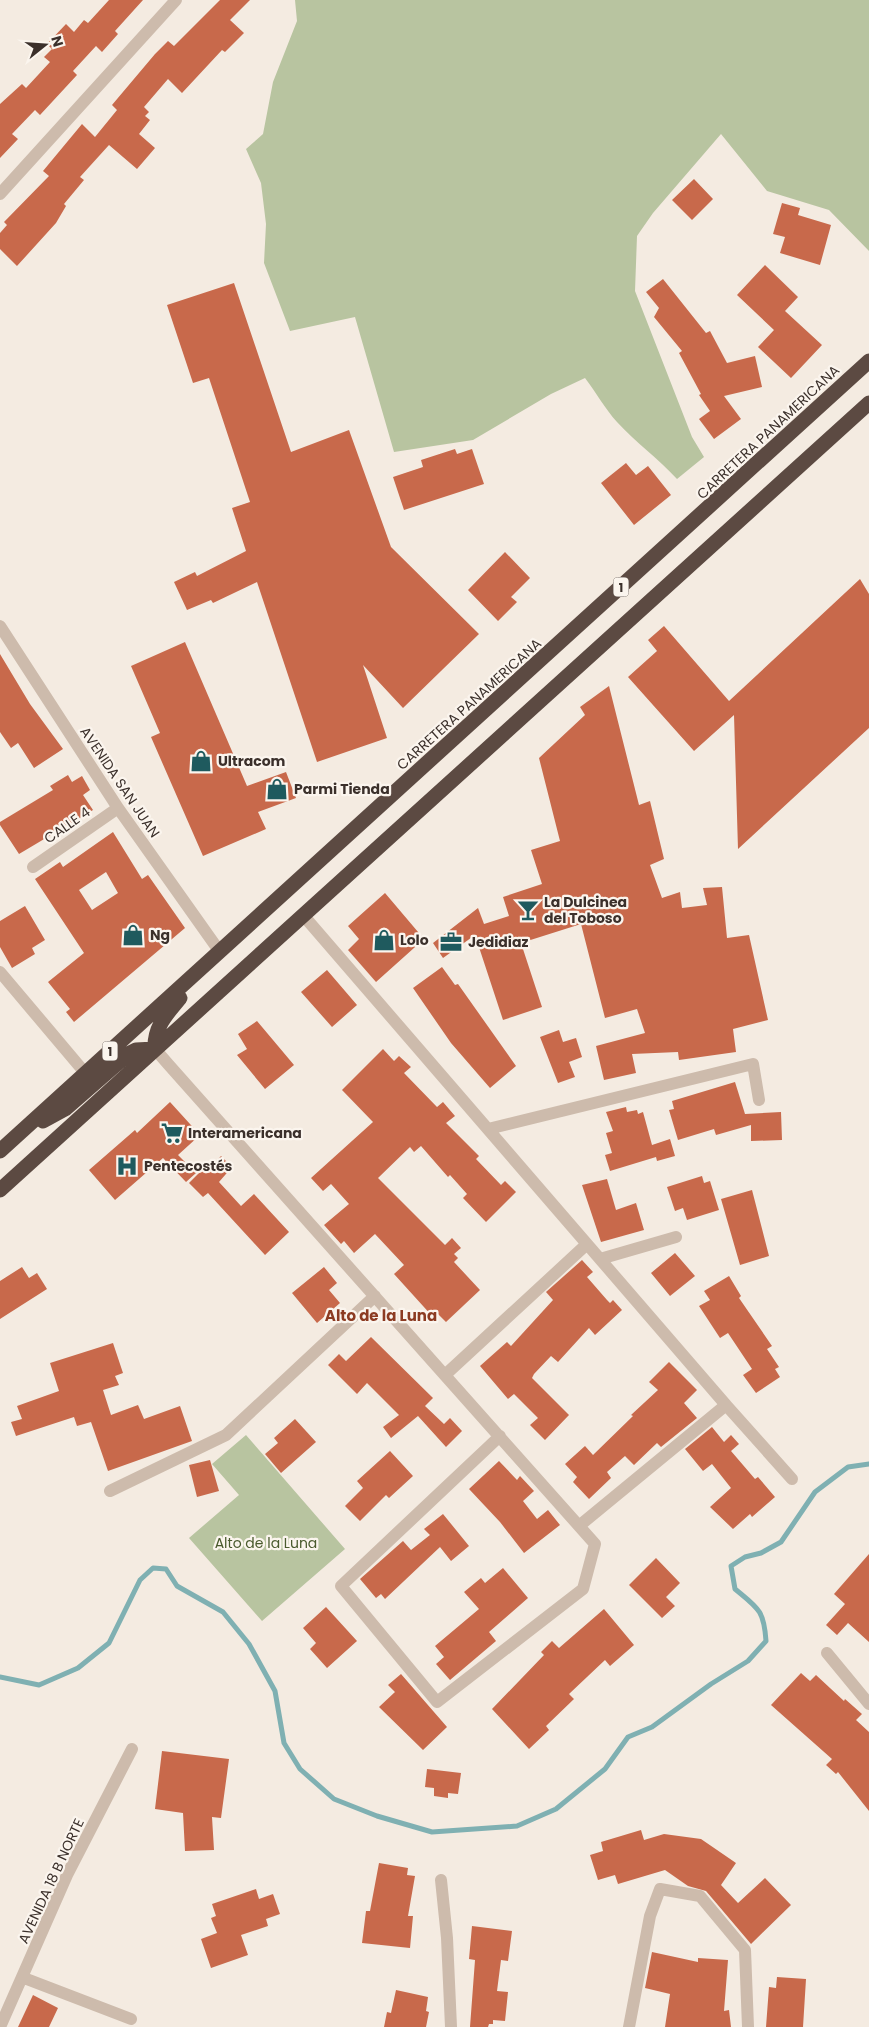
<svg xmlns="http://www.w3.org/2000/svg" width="869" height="2027" font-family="Poppins,sans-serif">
  <rect width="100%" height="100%" fill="#f4ebe1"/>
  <!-- green -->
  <path fill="#b8c4a0" d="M295,0H869V251L829,210L767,191L721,134L653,213L637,236L635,291L692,437L704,457L677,479C658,458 636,443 617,422C605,409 596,392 585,378L551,394L473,440L394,452L355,317L290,331L264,263L266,224L261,183L246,149L263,134L273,82L297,21Z
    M246,1435L345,1549L262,1621L189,1538L239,1495L212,1464Z"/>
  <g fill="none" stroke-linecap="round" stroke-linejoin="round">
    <!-- stream -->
    <path stroke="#7fb0b2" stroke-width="5" d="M0,1677L39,1685L78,1668L109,1643L140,1580L153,1568L166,1569L177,1586L223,1612L249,1644L275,1691L284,1743L300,1769L334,1799L377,1816L432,1832L517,1826L556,1809L605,1769L628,1737L652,1727L711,1684L748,1661L766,1641C764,1610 758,1608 735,1589L731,1566L745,1557L761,1553L781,1542L815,1492L848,1467L869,1464"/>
  </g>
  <!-- building -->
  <path fill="#c8694b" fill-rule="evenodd" d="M109,0H143L115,31L118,34L102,52L96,46L73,71L77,75L40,115L35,110L12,134L18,139L0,158V104L22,84L26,88L50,62L44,57L52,49L47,44L66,24L74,32L84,20L88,23Z
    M220,0H250L230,20L244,33L225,52L222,50L182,93L168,79L144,107L149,112L145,116L150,120L139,134L155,148L137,169L109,145L80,177L84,180L64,204L66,206L56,223L17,266L0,249V233L7,225L4,222L49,176L43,171L82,124L95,137L117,110L112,105L155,54L168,41L174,46Z
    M694,179L713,199L692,220L672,200Z
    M782,203L800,208L798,215L831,225L820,265L780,253L785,237L773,234Z
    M765,265L798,297L785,311L822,345L791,378L758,347L774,330L737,295Z
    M663,279L706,333L710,331L727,363L755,356L762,387L724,396L741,419L714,439L699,419L710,411L699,395L701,394L679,353L682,351L654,317L659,308L646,292Z
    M234,283L291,452L349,430L391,547L479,634L403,708L363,665L387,738L317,762L257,582L213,603L211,600L187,610L174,582L195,572L197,576L246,551L232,508L250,502L209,378L193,383L167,305Z
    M455,449L457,454L472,449L484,484L404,510L393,477L423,467L421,460Z
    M626,463L636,475L648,466L671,495L634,525L601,483Z
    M505,552L530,578L511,597L517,602L498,621L468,590Z
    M860,579L869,594V728L738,849L734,715L694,751L628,677L657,651L648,640L664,626L729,701Z
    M185,642L247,786L286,772L296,798L258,812L266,829L203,856L151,737L160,733L131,666Z
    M0,654L30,704L63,749L34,768L18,743L11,748L0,732Z
    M609,686L639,805L650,801L664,859L650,865L662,898L680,892L682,908L707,905L703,888L722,887L727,938L749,935L768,1020L733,1029L736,1052L679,1060L678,1052L632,1054L636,1073L604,1080L596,1046L645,1033L637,1009L605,1018L581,924L521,943L542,1007L503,1020L475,935L443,958L433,943L478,908L484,924L509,916L503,897L542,884L531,850L560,841L539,758L585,715L580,707Z
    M68,775L72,782L82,776L90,790L83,795L93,810L19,854L0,825V822L53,790L50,786Z
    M113,832L142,879L148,875L185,928L74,1022L66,1012L70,1009L48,982L84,953L35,879L60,862L63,867ZM106,872L118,893L92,910L79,890Z
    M385,893L424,939L376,982L348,950L359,939L348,926Z
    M25,906L45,940L32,948L35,954L12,968L0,947V921Z
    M442,967L455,985L458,984L516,1066L490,1088L451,1043L413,988Z
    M327,970L357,1005L332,1027L301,992Z
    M257,1021L294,1065L265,1089L237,1055L247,1049L238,1034Z
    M559,1030L563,1042L576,1038L582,1057L569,1062L575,1077L558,1083L540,1037Z
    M383,1049L394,1061L399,1056L411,1067L404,1073L437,1107L443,1102L455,1116L446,1123L479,1156L476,1159L501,1185L505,1181L516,1192L486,1222L463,1198L467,1194L450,1175L448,1177L421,1146L414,1152L410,1147L378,1178L445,1245L452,1238L461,1248L454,1254L458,1258L454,1262L480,1290L446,1322L437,1313L433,1317L394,1274L404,1265L375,1234L354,1253L344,1241L341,1244L324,1225L349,1204L331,1184L323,1191L311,1178L373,1122L342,1090Z
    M735,1082L745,1114L781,1112L782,1140L751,1141V1125L716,1135L714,1129L678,1140L669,1110L674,1109L672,1101Z
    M170,1102L200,1135L178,1155L196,1173L186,1182L163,1158L115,1200L89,1170L135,1130L137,1133Z
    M626,1107L627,1112L637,1110L638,1114L643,1112L652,1145L670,1139L675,1156L657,1161L656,1157L610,1171L605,1155L612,1153L606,1133L613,1131L606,1112Z
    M221,1156L232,1167L219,1182L241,1206L254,1194L289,1232L265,1255L208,1193L203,1197L189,1183L210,1162L213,1165Z
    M702,1176L704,1183L710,1181L719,1210L687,1220L683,1208L675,1211L667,1187Z
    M607,1179L616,1210L636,1203L644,1230L601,1242L582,1185Z
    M752,1190L769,1256L740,1265L721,1199Z
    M675,1253L695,1276L670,1296L651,1273Z
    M582,1260L593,1272L587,1277L607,1300L610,1303L613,1300L622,1310L595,1335L589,1328L558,1362L551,1356L534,1374L532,1378L569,1415L545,1440L530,1425L538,1418L514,1394L508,1399L480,1366L507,1342L511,1346L553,1300L546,1292Z
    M22,1267L29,1278L37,1273L47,1289L0,1319V1281Z
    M324,1267L337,1283L329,1290L340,1303L317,1323L292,1293Z
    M729,1276L741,1296L739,1298L772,1346L767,1349L779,1367L775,1369L780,1377L756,1393L743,1375L752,1369L728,1333L720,1338L699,1306L710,1300L704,1291Z
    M371,1337L433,1398L425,1406L444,1424L450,1418L462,1431L446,1447L418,1416L391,1438L383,1427L399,1415L367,1383L357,1394L328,1365L339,1354L346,1361Z
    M113,1343L123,1373L115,1376L119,1385L103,1390L111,1415L138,1405L144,1419L180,1406L192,1441L108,1471L91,1422L77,1426L74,1417L16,1436L11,1422L22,1419L17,1406L59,1391L50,1363Z
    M669,1362L697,1390L684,1403L697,1418L661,1447L657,1443L634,1465L625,1456L607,1472L611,1478L589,1499L573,1482L577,1477L565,1464L585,1446L593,1455L633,1416L631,1415L658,1390L649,1382Z
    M295,1419L316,1442L281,1473L265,1454L278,1443L274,1438Z
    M712,1427L724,1442L731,1435L739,1444L731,1451L755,1479L758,1477L775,1497L752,1517L750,1514L733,1529L710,1507L731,1488L712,1464L703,1471L685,1449Z
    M390,1451L413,1476L389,1498L386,1495L360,1521L345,1506L363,1488L357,1481Z
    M210,1460L219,1491L197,1497L189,1465Z
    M499,1461L517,1480L520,1476L534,1491L523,1501L537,1519L548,1510L560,1525L524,1553L500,1522L469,1489Z
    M443,1514L469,1546L451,1561L440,1547L385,1599L381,1594L376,1598L360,1579L403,1541L411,1550L430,1535L424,1529Z
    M869,1554V1642L848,1623L837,1635L826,1625L845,1604L834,1594Z
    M656,1558L680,1583L666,1597L675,1606L662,1618L629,1585Z
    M503,1568L528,1598L489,1632L496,1641L450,1680L436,1664L444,1657L435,1646L479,1609L464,1592L481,1578L485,1583Z
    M326,1607L357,1641L327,1668L310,1649L316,1643L303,1628Z
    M604,1609L634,1645L610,1666L605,1660L569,1694L574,1699L546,1726L549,1730L529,1749L492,1709L544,1655L541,1652L552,1641L559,1648Z
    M801,1673L810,1681L816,1675L844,1701L845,1699L862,1714L856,1720L869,1732V1811L838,1772L836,1774L826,1765L832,1759L771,1705Z
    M401,1674L447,1727L423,1750L379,1707L395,1692L388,1685Z
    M162,1751L229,1759L221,1818L212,1817L214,1850L185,1851L183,1813L155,1809Z
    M427,1769L461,1773L458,1794L448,1793V1798L434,1796V1788L425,1787Z
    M641,1830L644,1840L664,1834L701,1839L736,1863L721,1885L738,1903L765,1878L791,1905L751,1944L706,1891L688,1886L665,1870L618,1884L615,1875L598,1880L590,1855L603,1851L601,1842Z
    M379,1863L408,1868L407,1875L415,1876L408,1916H413L410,1948L362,1943L366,1911H370Z
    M256,1889L259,1899L273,1894L280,1914L266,1919L268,1926L241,1935L248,1955L211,1968L201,1939L217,1933L211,1918L216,1916L212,1904Z
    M472,1926L512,1931L508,1961L501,1960L497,1991L508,1992L505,2021L493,2020V2024H489L488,2027H470L475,1960L469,1959Z
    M652,1952L698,1962V1958L728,1960L724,2011L729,2010L731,2027H665L670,1994L645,1988Z
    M777,1977L806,1979L803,2027H766L769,1987L776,1988Z
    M396,1990L428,1997L426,2011L429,2012L426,2027H384L387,2012L391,2013Z
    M33,1995L58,2008L49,2027H18Z"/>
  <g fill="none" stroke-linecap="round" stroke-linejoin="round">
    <!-- street -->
    <path stroke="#cdbbac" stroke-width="12" d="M0,194L176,0
      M0,626L118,808L220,952
      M33,867L118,808
      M303,915L726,1405L579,1526
      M0,972L86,1074
      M155,1049L168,1064L595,1544L583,1589L437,1702L341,1586L500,1436
      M488,1129L753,1064L759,1100
      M600,1259L676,1237
      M445,1375L587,1244
      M726,1405L792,1479
      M110,1491L226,1435L375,1296
      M827,1653L869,1704
      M441,1880L447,1938L451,2027
      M24,1978L131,2019
      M0,2027L67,1875L132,1749
      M629,2027L650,1916L660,1889L700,1896L745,1950L748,2027"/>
    <!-- highway -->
    <path stroke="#5c4a42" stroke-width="15" d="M155,1049C154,1026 167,1014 180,998
      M43,1121L65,1109L128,1054L136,1050L155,1049
      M0,1151L869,361
      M0,1190L869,403"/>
  </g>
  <!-- icons -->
  <defs>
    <g id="shop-bare" transform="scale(1.725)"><path d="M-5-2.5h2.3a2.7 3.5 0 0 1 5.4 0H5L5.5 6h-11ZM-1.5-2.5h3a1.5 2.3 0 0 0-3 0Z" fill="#1f5a5e" stroke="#fbf5ee" stroke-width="2.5" paint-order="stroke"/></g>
    <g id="bar-bare" transform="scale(1.725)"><path d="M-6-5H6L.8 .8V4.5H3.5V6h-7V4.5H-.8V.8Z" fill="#1f5a5e" stroke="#fbf5ee" stroke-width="2.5" paint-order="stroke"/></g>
    <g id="office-bare" transform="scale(1.725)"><path d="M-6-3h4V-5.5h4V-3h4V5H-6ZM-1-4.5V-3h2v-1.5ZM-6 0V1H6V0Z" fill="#1f5a5e" stroke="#fbf5ee" stroke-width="2.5" paint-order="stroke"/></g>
    <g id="supermarket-bare" transform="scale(1.725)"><path d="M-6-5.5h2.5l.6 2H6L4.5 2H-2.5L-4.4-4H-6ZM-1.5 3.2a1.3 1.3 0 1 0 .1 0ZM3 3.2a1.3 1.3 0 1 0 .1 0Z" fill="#1f5a5e" stroke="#fbf5ee" stroke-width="2.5" paint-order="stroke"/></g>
    <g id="hospital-bare" transform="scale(1.725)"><path d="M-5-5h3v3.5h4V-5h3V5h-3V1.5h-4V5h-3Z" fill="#1f5a5e" stroke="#fbf5ee" stroke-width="2.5" paint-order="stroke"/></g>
  </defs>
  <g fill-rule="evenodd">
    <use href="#shop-bare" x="201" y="761"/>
    <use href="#shop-bare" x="277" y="789"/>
    <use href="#bar-bare" x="528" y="910"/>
    <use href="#shop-bare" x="133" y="935"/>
    <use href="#shop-bare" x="384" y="940"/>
    <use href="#office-bare" x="451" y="942"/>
    <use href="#supermarket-bare" x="172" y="1133"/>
    <use href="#hospital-bare" x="127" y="1166"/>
  </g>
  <g text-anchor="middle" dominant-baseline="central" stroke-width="4.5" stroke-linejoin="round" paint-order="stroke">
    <!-- shield labels -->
    <g fill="#fbf5ee" stroke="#756b66" stroke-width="1">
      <rect x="613.5" y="577.5" width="15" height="19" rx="4"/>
      <rect x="102.5" y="1041.5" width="15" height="19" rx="4"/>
    </g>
    <g font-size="12" font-weight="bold" fill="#3b302b">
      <text x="621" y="587">1</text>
      <text x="110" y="1051">1</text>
    </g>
    <!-- street labels -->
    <g font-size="14" fill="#3b302b" stroke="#fbf5ee">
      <text transform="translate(768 432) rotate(-43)">CARRETERA PANAMERICANA</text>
      <text transform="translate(469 704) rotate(-42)">CARRETERA PANAMERICANA</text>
      <text transform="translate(120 782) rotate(56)">AVENIDA SAN JUAN</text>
      <text transform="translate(67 825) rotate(-35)">CALLE 4</text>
      <text transform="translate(51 1881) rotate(-65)">AVENIDA 18 B NORTE</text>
    </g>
    <!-- poi labels -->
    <g font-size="14" font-weight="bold" fill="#3b302b" stroke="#fbf5ee" text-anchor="start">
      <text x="218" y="761">Ultracom</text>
      <text x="294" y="789">Parmi Tienda</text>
      <text x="544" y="902">La Dulcinea<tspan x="544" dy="16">del Toboso</tspan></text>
      <text x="150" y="935">Ng</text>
      <text x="400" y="940">Lolo</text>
      <text x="468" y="942">Jedidiaz</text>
      <text x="188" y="1133">Interamericana</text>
      <text x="144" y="1166">Pentecostés</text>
    </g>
    <!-- park labels -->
    <g font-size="14" fill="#4a5a2e" stroke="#fbf5ee">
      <text x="266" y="1543">Alto de la Luna</text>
    </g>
    <!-- neighbourhood labels -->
    <g font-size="15" font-weight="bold" fill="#8c3b22" stroke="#fbf5ee">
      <text x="381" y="1315">Alto de la Luna</text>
    </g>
  </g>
  <!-- north arrow -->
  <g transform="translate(45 45) rotate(73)" stroke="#fbf5ee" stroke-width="4" paint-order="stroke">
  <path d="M0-4L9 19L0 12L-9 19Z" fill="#3b302b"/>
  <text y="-8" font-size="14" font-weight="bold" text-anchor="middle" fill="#3b302b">N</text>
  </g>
</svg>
